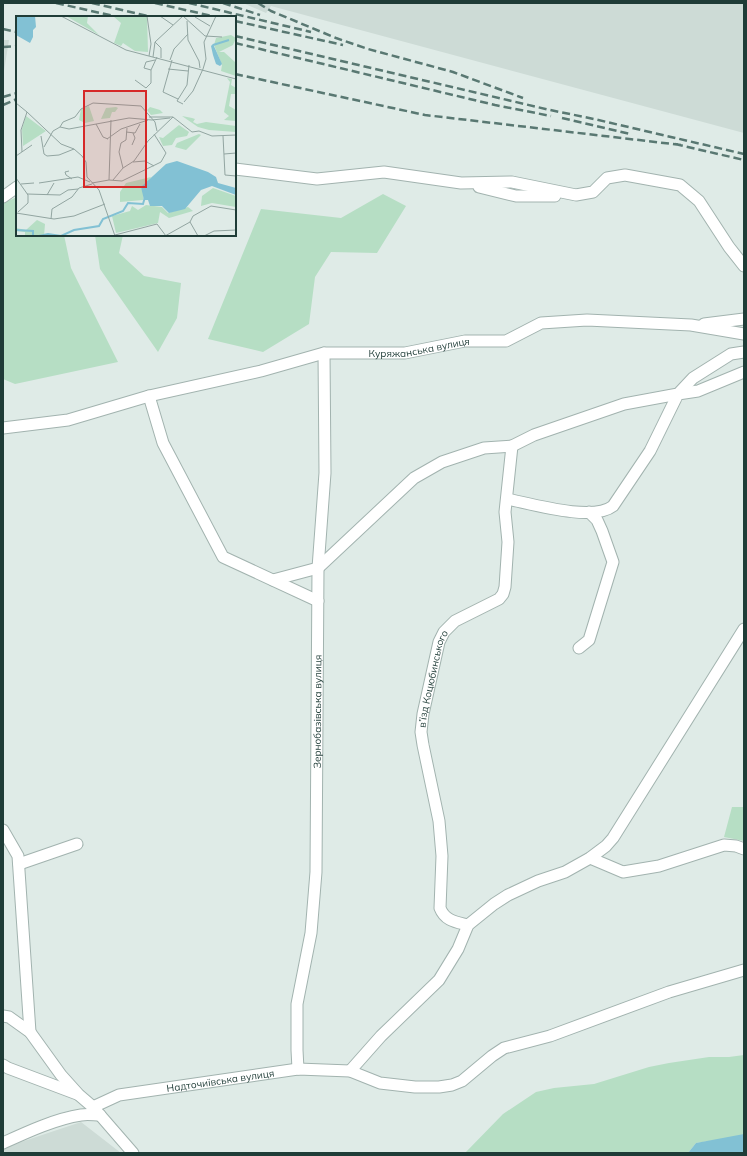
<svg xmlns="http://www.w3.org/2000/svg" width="747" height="1156" font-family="Mulish,sans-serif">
  <rect width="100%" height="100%" fill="#dfebe7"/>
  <!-- built -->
  <path fill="#cddbd6" d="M243,3H744V133L271,6L266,13Z
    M3,40H9L3,77Z
    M81,1122L121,1153H3V1148Z"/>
  <!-- green -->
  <path fill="#b6dec4" d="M383,194L406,206L377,253L331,252L315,277L309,324L263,352L208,339L261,209L341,218Z
    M17,197V235H64L71,268L118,362L15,384L3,379V203Z
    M95,235H123L119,253L144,276L181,283L177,318L158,352L100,269Z
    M732,807H744V841L724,837Z
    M744,1055V1134L743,1136L696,1143L688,1153H465L503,1114L536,1092L554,1088L594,1084L649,1067L669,1063L709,1057H729Z"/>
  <!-- water -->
  <path fill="#82c1d4" d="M744,1134V1153H688L696,1143Z"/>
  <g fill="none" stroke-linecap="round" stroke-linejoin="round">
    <!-- street casing -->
    <g stroke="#a2b3af" stroke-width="13">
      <g id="street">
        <path d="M235,169L317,179L384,172L461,183L512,182L576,195L593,192L607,178L625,175L680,185L699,201L729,247L744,266"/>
        <path d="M479,187L516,196H555"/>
        <path d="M3,197L17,187"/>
        <path d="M704,324L744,319"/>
        <path d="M149,396L163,443L223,557L318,601"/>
        <path id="s1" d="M3,428L68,420L149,396L261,371L324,353H405L465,341H506L541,323L587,320L691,325L744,334"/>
        <path d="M507,499C532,504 593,522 613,506L650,451L678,394L698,391L744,372"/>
        <path d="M273,580L318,568L414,478L442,462L484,448L512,446L534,435L624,404L678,394L693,378L731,354L744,352"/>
        <path d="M579,648L589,640L613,562L602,531L597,520L589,512"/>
        <path d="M3,830L18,856L30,1032"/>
        <path d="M590,858L623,872L659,866L724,845L736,846L744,849"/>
        <path d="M19,864L77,844"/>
        <path id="s2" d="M468,925C456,922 445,921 440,908L442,856L439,821L423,745L421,732L423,714L439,642L444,632L455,621L499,599L503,594L505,587L508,542L505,512L512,446"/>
        <path d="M3,1016L9,1017L30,1032L61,1075L79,1095L93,1107L133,1153"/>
        <path d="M3,1065L8,1068L77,1094"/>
        <path id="s3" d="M298,1069L297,1050V1004L311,933L316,872L318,568L325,473L324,353"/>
        <path d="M350,1071L381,1036L439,980L458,949L468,925L494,904L508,895L538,881L565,872L590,858L606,846L613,838L744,629"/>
        <path id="s4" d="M93,1107L119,1095L298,1069L350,1071L380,1083L415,1087H439L452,1085L462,1081L492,1056L504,1048L550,1036L669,992L744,970"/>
        <path d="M3,1143C27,1132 55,1119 81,1115C87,1114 94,1115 100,1115"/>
      </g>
    </g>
    <!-- street -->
    <use href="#street" stroke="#fff" stroke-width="11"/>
    <!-- rail -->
    <path stroke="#597872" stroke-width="2.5" stroke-dasharray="8 4" stroke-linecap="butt" d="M56,3L118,17
      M92,3L152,17
      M155,3L216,17
      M189,3L311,32
      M223,3L260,15
      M258,3L271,11L336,38L368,49L453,72L523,98
      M235,21L343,45
      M3,29L17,32
      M235,36L550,110L594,119L744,154
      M235,43L495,105L551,116
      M3,47L17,46
      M235,74L425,115L681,145
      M3,97L17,93
      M3,105L17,99
      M562,118L630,134
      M675,144L744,160"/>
  </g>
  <g text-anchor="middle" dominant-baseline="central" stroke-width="4" stroke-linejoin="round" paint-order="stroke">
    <!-- street labels -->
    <g font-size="10" fill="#1f3c37" stroke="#eff8f4">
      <text stroke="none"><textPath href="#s1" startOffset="426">Куряжанська вулиця</textPath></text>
      <text stroke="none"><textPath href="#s2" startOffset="267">в’їзд Коцюбинського</textPath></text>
      <text stroke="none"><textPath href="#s3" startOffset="359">Зернобазівська вулиця</textPath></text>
      <text stroke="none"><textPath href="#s4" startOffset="131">Надточиївська вулиця</textPath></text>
    </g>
  </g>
  <!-- overview -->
  <g transform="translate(16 16)">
    <rect width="220" height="220" fill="#dfebe7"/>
    <path d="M50,0H72L71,7L83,19ZM97,0H131L132,36L119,35L107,27L105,30L98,27L105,7ZM215,19L220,22L217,29L203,36H208L219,46L220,60L205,55L206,49L198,29L200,22ZM211,62L216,63L215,69L220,72V78H215L213,90L220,94V105L208,104L213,100L208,96L214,66ZM73,90L78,105L69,107L63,104L65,93ZM100,91L102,92L99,96H96L94,102L85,103L90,92ZM134,91L144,94L147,97L135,99L131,94ZM10,100L30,115L7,130L6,113ZM166,100L176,102L179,103L177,106L181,108L190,106L220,110V116L193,114L182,111ZM163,109L173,116L171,120L160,122L156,129L147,130L143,121L147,122ZM183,118L185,119L170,134L159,131L161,127ZM135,161L131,168L125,171L128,178L127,184L104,186V176L110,167ZM197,172L220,180V191L196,187L185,190L186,180ZM130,189L146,191L152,197L172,191L177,195L153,202L144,196L142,207L100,217L96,200L114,195L116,190L122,194ZM21,204L29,208L28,220H9V216L0,215V212L10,214Z" fill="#b6dec4"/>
    <path d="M0,0H19L20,11L17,14V21L14,27L0,19ZM197,28L206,48L204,50L200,48L197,39L195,30ZM161,145L192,156L200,161L202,167L220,172V179L196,170L185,174L169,193L153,197L146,190H134L132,184H128L125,171L150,148Z" fill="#82c1d4"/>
    <path fill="none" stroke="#82c1d4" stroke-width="2" d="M197,29L213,24M0,214L17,215V220M23,220L32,218L45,220L58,214L83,210L87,203L107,195L112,187L127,188L129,181"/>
    <path fill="none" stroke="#92a5a1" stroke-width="1" d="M45,0L110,34L220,63M131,0L135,28L133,40M144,0L157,9M167,0L189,20L206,21M179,1L194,10M171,5L172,24L183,45L184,52M139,26L167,0M139,26L145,32V42M137,41L139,26M139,44L130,46L128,52L135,54L141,41M154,44L158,33L172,18M156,44L147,76L162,83M152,53L172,55M119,64L130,72L135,67V54M168,86L177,75L187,53L190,43L188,26L200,0M0,87L11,96L5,114L6,136M167,88L161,85L171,69L173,49M11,96L45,128L58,133L66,140L70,146L71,161L83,174L99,220M133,101H157M80,108L87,121L92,123M44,111L47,106L59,101L65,93L77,87L125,90L139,106L141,115M110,116L119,117L124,108M25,120L28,138L31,140L43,139L58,133M207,120L209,159L220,160M91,123L105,113L132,104M116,129L119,122L117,117M28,131L37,115L44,111L53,113L113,102L136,104L154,102M208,138L220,137M0,140L16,129M117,146L129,145L138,150M107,152L103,136L105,127L110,124L111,112M53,155L49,156L50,159L56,163M0,162L12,179V187L2,196M93,164L95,104M97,164L107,152L118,145L132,125L157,101L176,116L183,115L196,120L220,119M23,167L62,161L74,166M76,167L93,164L106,165L145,146L150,137L138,118M5,168L18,167M11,178L44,179L52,174L62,173M31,179L38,167M0,197L38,203L58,200L89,188M35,203L36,193L56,181L63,172L76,168M174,206L182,220M99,219L141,208L150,220M149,220L174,206L177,200L195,190L220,194M188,220L198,215L220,214"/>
    <path fill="#d62828" fill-opacity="0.15" stroke="#d62828" stroke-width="2" d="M68,75H130V171H68Z"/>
    <rect width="220" height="220" fill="none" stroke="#1f3c37" stroke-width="2"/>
  </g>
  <!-- border -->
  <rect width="747" height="1156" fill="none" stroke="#1f3c37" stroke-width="8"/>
</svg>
